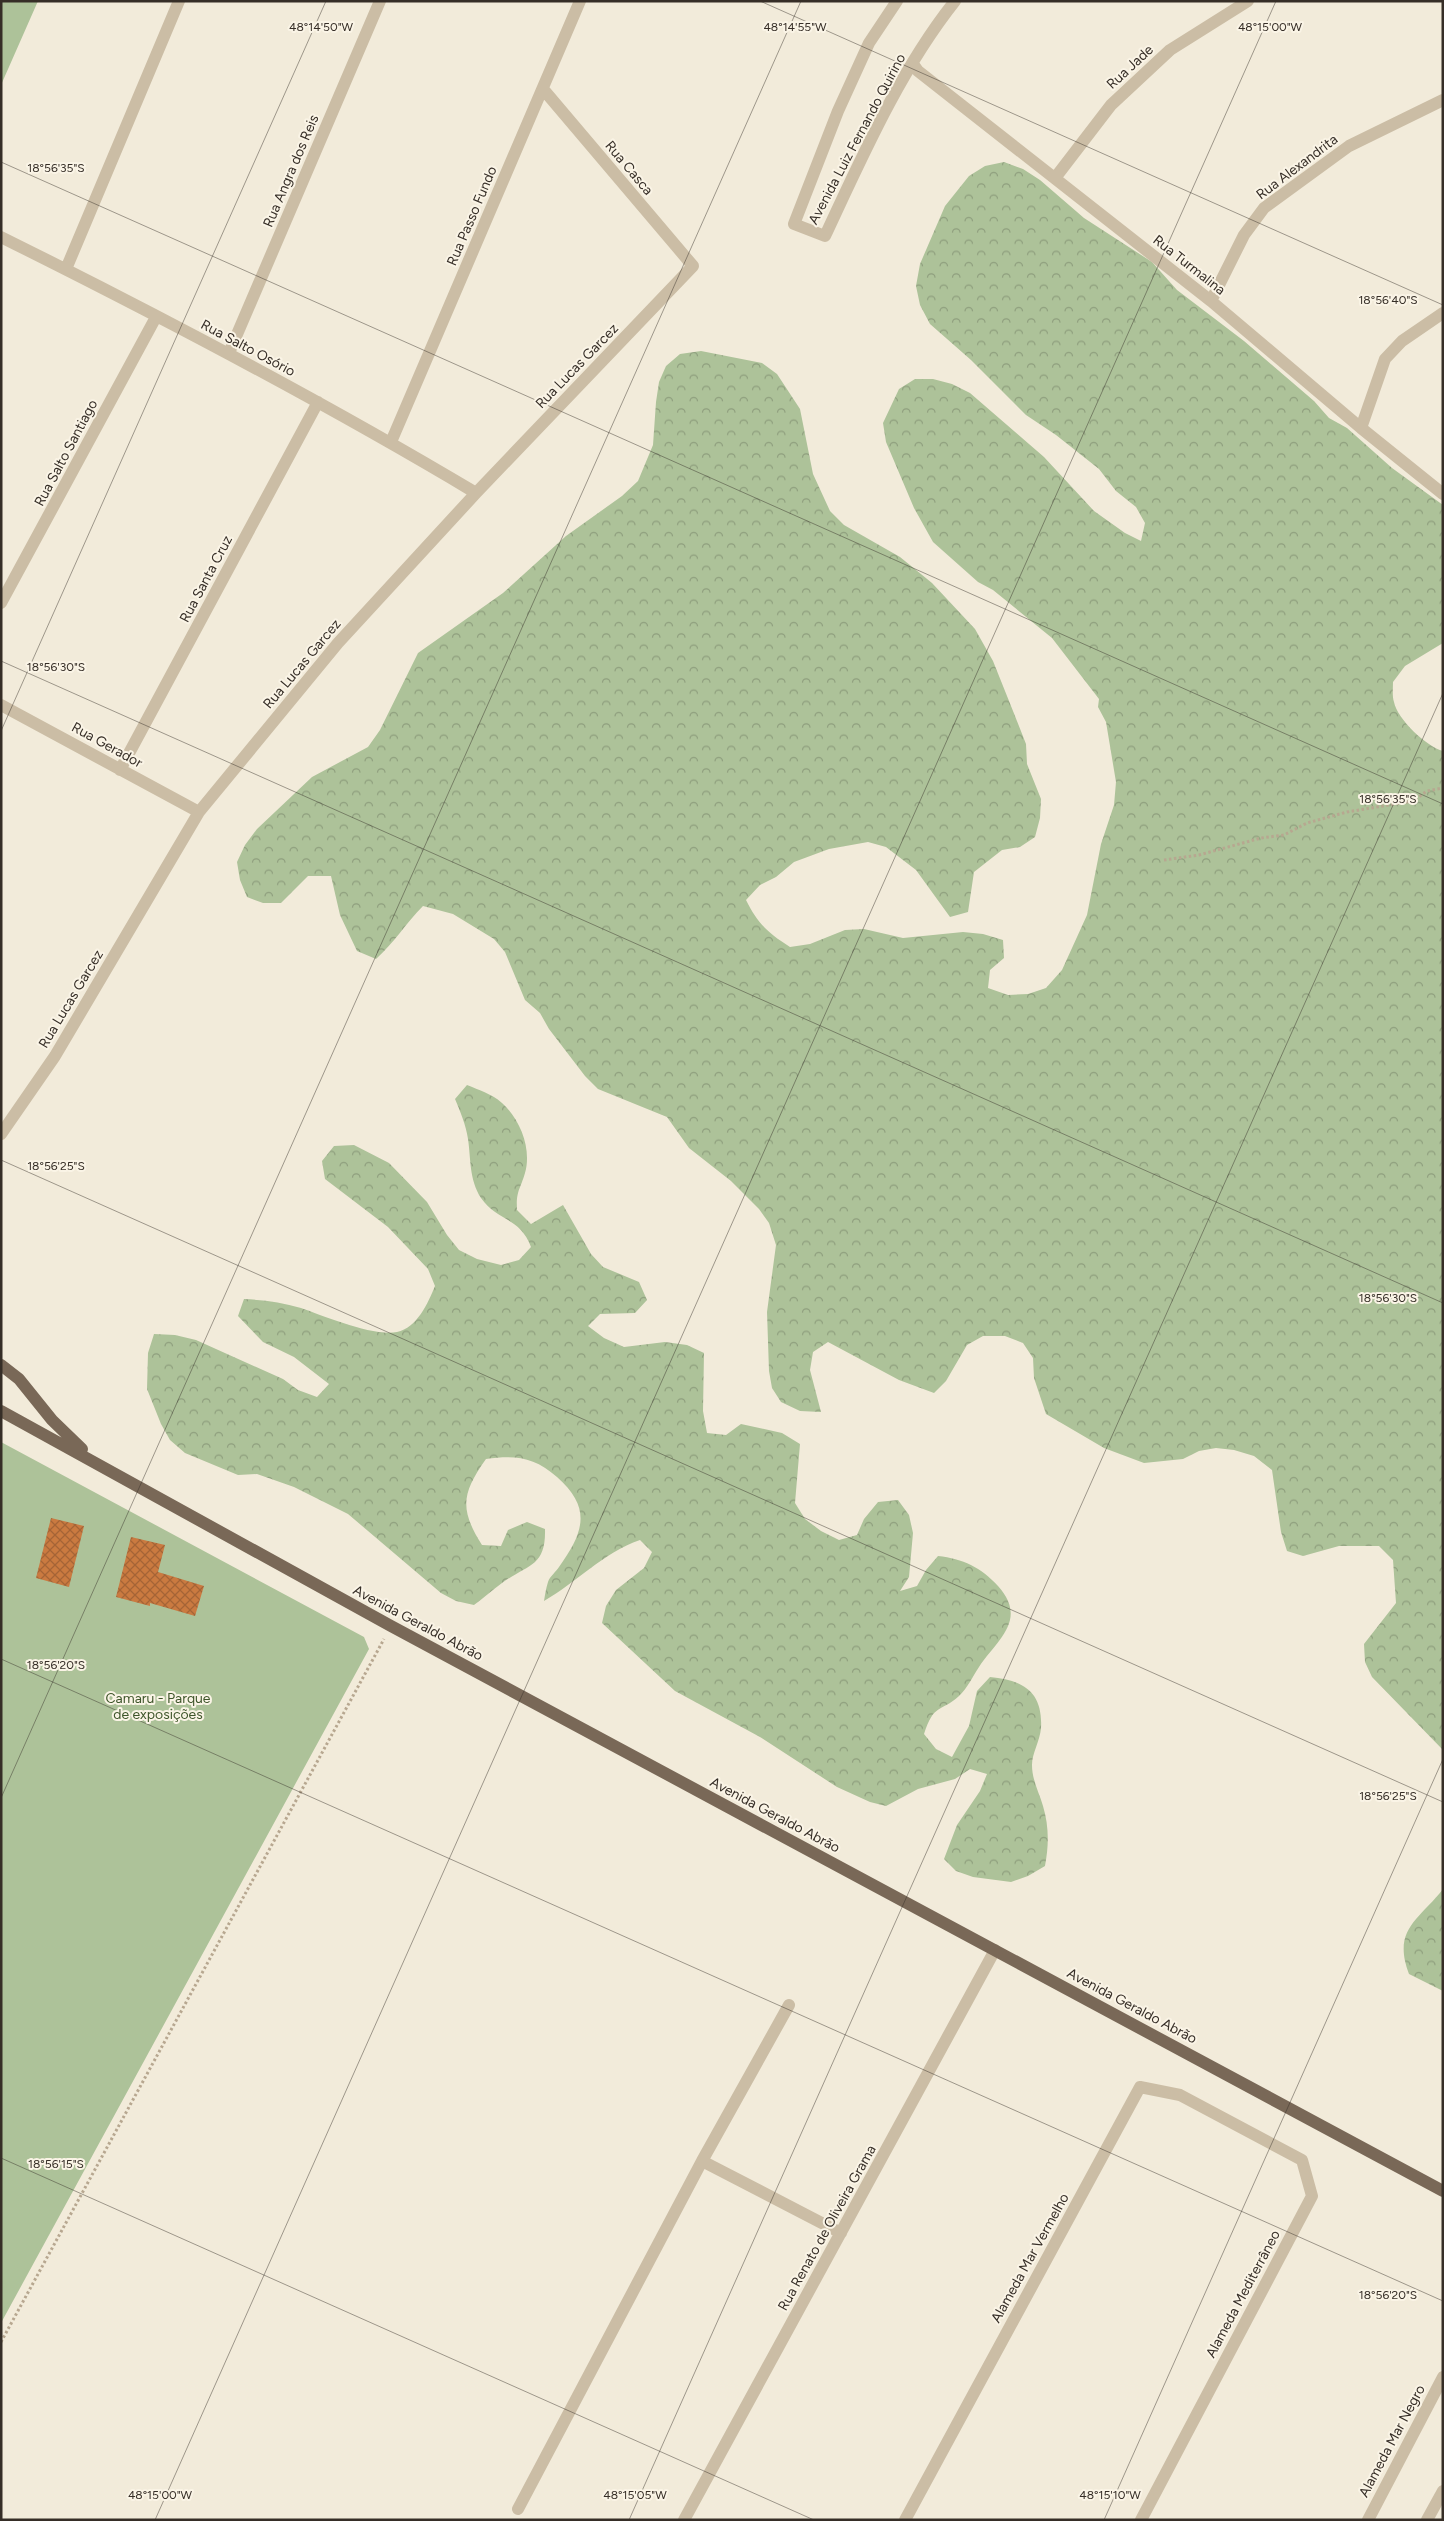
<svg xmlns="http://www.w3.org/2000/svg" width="1444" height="2521" font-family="Figtree,sans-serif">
  <defs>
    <pattern id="forest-crowns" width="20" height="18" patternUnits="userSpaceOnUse" patternTransform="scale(1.25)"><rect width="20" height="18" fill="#adc299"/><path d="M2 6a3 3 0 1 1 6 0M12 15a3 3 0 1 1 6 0" fill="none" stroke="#8e9e7d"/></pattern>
    <pattern id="building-cross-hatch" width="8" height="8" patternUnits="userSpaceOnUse" patternTransform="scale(1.25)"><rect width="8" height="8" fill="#ca7a40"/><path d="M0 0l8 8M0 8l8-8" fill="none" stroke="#a56436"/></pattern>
  </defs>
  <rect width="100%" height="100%" fill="#f2ebda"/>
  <!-- forest -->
  <path fill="url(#forest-crowns)" d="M1004,162L1023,169L1040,180L1084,218L1152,262L1177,290L1244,341L1314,401L1329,418L1347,428L1392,468L1443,505V643L1405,666L1393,682C1393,688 1392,696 1394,702C1397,719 1427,747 1443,751V1750L1372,1677L1365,1662L1364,1644L1396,1603L1393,1560L1379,1546H1339L1303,1556L1287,1551L1281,1532L1272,1470L1254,1456L1234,1450L1216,1448L1199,1451L1183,1459L1144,1463L1104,1448L1046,1414L1034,1378L1033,1358L1023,1343L1005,1336H983L967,1345L946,1381L934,1393L899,1380L828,1342L813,1352L810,1370L821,1412L800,1411L781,1402L772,1388L769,1371L767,1312L776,1245L769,1223L759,1209L731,1181L689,1148L667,1117L598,1089L585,1076L549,1029L540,1013L525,1000L505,952L494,939L453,914L423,906C406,923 394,943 376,959L357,951L340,915L331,876H308L281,903H263L247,897L240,880L237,862L245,845L257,829L312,777L368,747L380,730L418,653L503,593L566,536L622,496L638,481L653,445L656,402L659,382L666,366L680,354L701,351L762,363L777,374L800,409L813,474L830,511L844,525L900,557L932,583L975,629L993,661L1015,716L1026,744L1027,764L1041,799L1040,818L1035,837L1020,847L1002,850L974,872L968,912L950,917L916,870L886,847L868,842L829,849L794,862L776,877L760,885L746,900C758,924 768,933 790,947L810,944L845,930L864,929L903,938L963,932L983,934L1003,940L1004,958L990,970L988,988L1008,995L1028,994L1046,988L1062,970L1087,915L1101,844L1114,805L1116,782L1106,722L1098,707L1099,699L1052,638L993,590L978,582L933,542L914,508L886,442L883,423L899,389L915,379H933L952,384L970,393L1044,457L1094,511L1125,533L1141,541L1145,523L1136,507L1116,491L1099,469L1056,435L1026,415L971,360L930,324L920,305L916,286L920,264L945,206L969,176L985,166Z
    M467,1085C479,1090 492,1094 502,1103C520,1119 532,1149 525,1173C520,1190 516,1191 517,1210L531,1224L563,1205L591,1254L603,1267L639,1282L647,1300L635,1313L600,1314L588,1326L604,1338L624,1347L665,1342L687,1345L704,1353L703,1411L707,1433L726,1435L741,1424L782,1433L800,1444L795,1503L805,1519L821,1531L839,1540L857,1535L864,1519L878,1502L898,1500L909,1515L913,1533L909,1577L900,1591L917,1586L926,1570L938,1556C963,1559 981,1567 998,1586C1028,1620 998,1639 979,1667C973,1676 967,1689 959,1696C940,1713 934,1703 924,1734L936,1749L952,1757L969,1726L977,1691L990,1677C1024,1680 1043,1692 1041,1728C1040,1741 1032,1753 1032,1765C1032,1780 1039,1792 1043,1806C1049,1826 1049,1845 1045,1866L1028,1876L1011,1882L973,1877L956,1871L944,1859L957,1825L980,1791L987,1774L970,1769L955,1779L918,1789L886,1806L870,1802L837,1787L760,1737L675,1691L602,1623L606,1606L616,1590L644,1568L652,1552L640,1540C603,1553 577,1582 544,1601C545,1595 546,1588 548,1582C550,1576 556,1572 559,1567C584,1532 592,1508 557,1477C534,1457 516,1455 486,1459C462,1493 459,1509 482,1545L501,1546L508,1530L527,1522L545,1529C546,1567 528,1564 502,1583C492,1590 484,1598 474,1605L456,1601L441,1593L348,1514L294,1487L257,1474L238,1475L185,1453L170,1440L161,1424L147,1389L148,1353L154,1334L175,1335L196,1340L283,1379L298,1390L317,1397L329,1384L294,1357L263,1342L238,1316L244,1299C263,1300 282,1302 301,1308C324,1316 374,1337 397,1332C417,1328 428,1303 435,1286L428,1269L388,1227L325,1179L322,1161L334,1146L354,1145L389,1163L427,1202L447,1235L459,1250L477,1259L501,1265L519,1260L531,1247C520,1217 497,1221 481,1198C469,1179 471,1159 468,1139C466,1125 460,1111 455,1099Z
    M1443,1889V1991L1409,1974C1392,1929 1419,1920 1443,1889Z"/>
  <!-- park -->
  <path fill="#adc299" d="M1,1H38L1,85Z
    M1,1442L364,1637L369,1649L1,2323Z"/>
  <!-- building -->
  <path fill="url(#building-cross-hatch)" d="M51,1518L84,1526L69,1587L36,1578Z
    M131,1537L165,1545L158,1572L204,1586L195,1616L150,1603V1606L116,1597Z"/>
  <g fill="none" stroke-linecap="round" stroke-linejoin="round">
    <!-- path -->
    <path stroke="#b7a790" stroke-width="3" stroke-dasharray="2.5 2.5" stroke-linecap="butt" d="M1164,860L1199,855L1261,838L1284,835L1307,823L1347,812L1413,801L1427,791L1443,788
      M1,2342L384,1639"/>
    <!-- minor -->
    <path stroke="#cbbda5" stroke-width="12" d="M897,1L869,43L838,111L794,224L825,236C862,157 900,70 955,1
      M913,64L918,71L1211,301L1361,428L1443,494
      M1055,178L1111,105L1170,50L1248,1
      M1,237C162,317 322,401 476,493
      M66,269L179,1
      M1211,301L1244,235L1264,208L1349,146L1443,100
      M229,353L380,1
      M1361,428L1385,359L1402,341L1443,313
      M391,442L580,1
      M1,603L156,317
      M1,705L199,812
      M120,770L318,402
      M1,1134L55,1056L199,812L338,643L476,493L693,266L543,89
      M702,2161L789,2005
      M518,2509L702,2161L841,2233
      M684,2520L995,1950
      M905,2520L1140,2087L1180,2095L1302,2160L1312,2196L1141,2520
      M1368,2520L1443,2377
      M1427,2520L1443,2491"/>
    <!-- major -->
    <path stroke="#796857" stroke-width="12" d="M1,1365L19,1379L52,1420L82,1449
      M1,1411L391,1626L1443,2191"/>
  </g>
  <!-- ticks -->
  <path fill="none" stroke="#362e27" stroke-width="1" stroke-opacity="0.45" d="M760,1L1443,305M1,162L1443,804M1,661L1443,1303M1,731L326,1M1,1160L1443,1802M1,1659L1443,2301M1,1798L801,1M1,2158L814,2520M155,2520L1276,1M629,2520L1443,693M1104,2520L1443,1759"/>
  <g text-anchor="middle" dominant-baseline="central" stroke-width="4" stroke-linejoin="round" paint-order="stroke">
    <!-- street labels -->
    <g font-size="14" fill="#362e27" stroke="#faf4e6">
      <text transform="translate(1130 67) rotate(-43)">Rua Jade</text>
      <text transform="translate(857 139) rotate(-62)">Avenida Luiz Fernando Quirino</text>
      <text transform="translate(1297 167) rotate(-37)">Rua Alexandrita</text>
      <text transform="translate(629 168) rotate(50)">Rua Casca</text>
      <text transform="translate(291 171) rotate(-67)">Rua Angra dos Reis</text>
      <text transform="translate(472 216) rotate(-67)">Rua Passo Fundo</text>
      <text transform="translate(1189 265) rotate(38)">Rua Turmalina</text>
      <text transform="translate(248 348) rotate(28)">Rua Salto Osório</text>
      <text transform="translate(577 366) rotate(-46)">Rua Lucas Garcez</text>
      <text transform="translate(66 453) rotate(-62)">Rua Salto Santiago</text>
      <text transform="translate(206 579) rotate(-62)">Rua Santa Cruz</text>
      <text transform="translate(302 664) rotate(-50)">Rua Lucas Garcez</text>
      <text transform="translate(107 745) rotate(29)">Rua Gerador</text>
      <text transform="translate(71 999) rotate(-59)">Rua Lucas Garcez</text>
      <text transform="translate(418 1623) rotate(28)">Avenida Geraldo Abrão</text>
      <text transform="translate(775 1815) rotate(28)">Avenida Geraldo Abrão</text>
      <text transform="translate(1132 2006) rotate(28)">Avenida Geraldo Abrão</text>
      <text transform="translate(827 2228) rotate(-61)">Rua Renato de Oliveira Grama</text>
      <text transform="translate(1030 2258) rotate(-61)">Alameda Mar Vermelho</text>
      <text transform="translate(1243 2294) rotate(-62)">Alameda Mediterrâneo</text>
      <text transform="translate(1392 2441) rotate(-62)">Alameda Mar Negro</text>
    </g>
    <!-- park labels -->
    <g font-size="14" fill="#3e552a" stroke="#faf4e6">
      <text x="158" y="1698">Camaru - Parque<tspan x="158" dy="16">de exposições</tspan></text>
    </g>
  </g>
  <g font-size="12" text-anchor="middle" fill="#362e27" stroke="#faf4e6" stroke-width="4" stroke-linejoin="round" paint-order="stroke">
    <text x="321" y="31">48°14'50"W</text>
    <text x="795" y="31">48°14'55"W</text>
    <text x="1270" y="31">48°15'00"W</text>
    <text x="56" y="172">18°56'35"S</text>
    <text x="1388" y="304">18°56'40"S</text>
    <text x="56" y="671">18°56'30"S</text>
    <text x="1388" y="803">18°56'35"S</text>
    <text x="56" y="1170">18°56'25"S</text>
    <text x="1388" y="1302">18°56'30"S</text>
    <text x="56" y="1669">18°56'20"S</text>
    <text x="1388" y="1800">18°56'25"S</text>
    <text x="56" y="2168">18°56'15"S</text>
    <text x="1388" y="2299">18°56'20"S</text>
    <text x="160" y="2499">48°15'00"W</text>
    <text x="635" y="2499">48°15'05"W</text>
    <text x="1110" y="2499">48°15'10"W</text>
  </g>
  <!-- border -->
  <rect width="1444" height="2521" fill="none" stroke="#362e27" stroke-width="5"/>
</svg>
